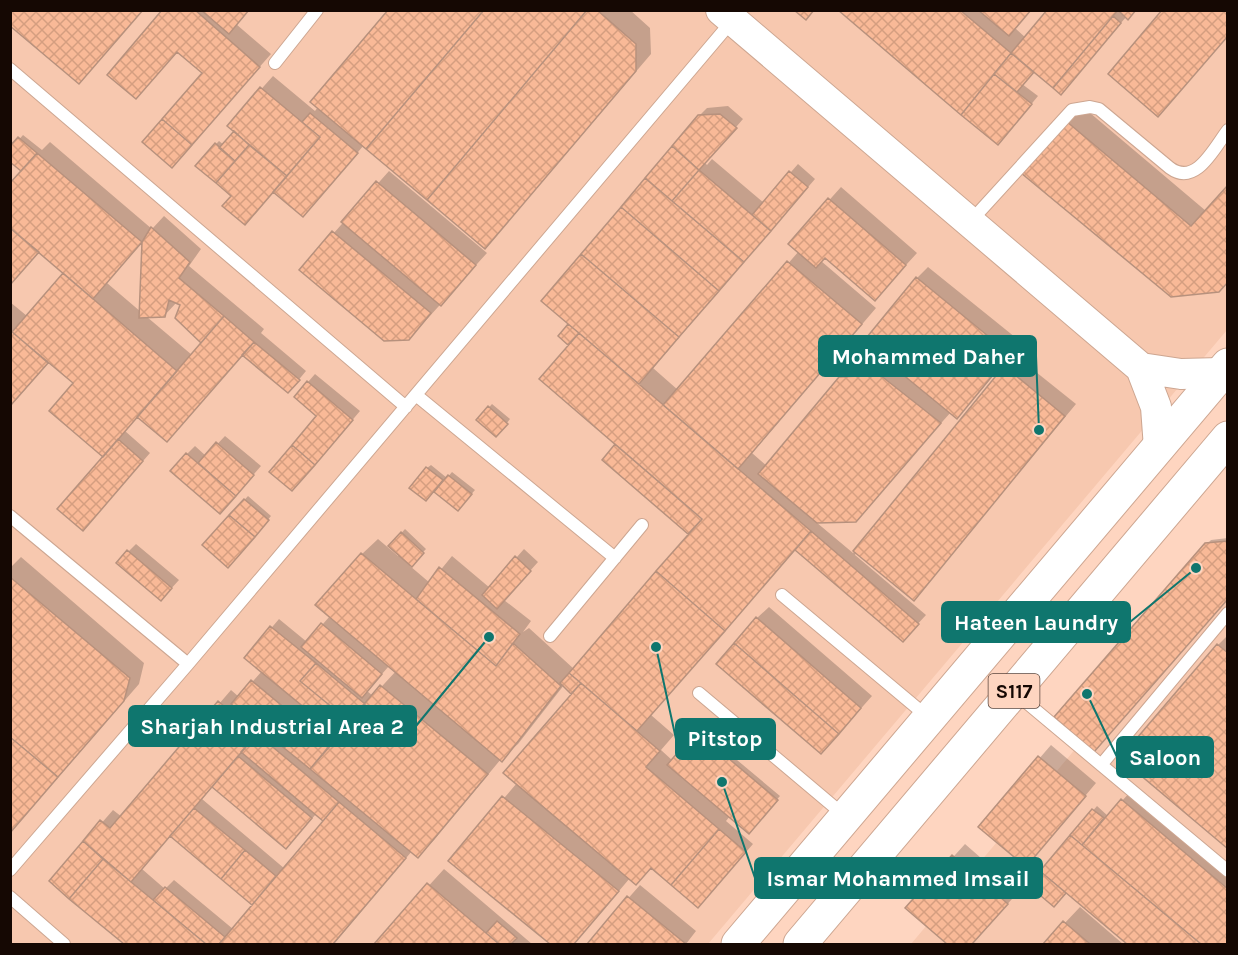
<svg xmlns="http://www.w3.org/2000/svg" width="1238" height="955" font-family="Karla,sans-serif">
  <defs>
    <pattern id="building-cross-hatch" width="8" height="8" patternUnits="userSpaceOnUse" patternTransform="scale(1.5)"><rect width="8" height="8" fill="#f9b997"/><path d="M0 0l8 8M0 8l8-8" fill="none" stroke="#d59e80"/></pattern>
  </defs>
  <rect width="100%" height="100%" fill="#fed5c0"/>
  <!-- built -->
  <path fill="#f7c8af" d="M10,11H1227V330L708,944H11Z
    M1227,569V944H911Z"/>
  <!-- shadow -->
  <path fill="#0003" fill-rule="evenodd" d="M164,10H249L236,24L271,54L203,131L204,73Z
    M390,10H630L650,28L651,54L500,231L364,145L311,207L274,190L233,196L220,177L216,144L219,141L224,145L236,131L229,125L273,76L315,111Z
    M840,10H1032L1015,28L1026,38L1049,10H1135L1126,17L1069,85L1038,65L1022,84L1038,96L1006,135Z
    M728,106L743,119L705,163L707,165L712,159L764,203L798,164L815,179L653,368L678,390L799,251L790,244L841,187L917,253L875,299L825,257L821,261L876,308L752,453L767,466L856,363L888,361L917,278L928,267L1021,342L969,405L957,417L951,412L855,520L816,522L853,553L1016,356L1076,404L914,599L856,553L855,555L926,615L903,640L796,549L651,715L674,735L661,750L673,761L700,729L780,796L752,828L730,816L726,821L753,844L706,898L652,866L630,878L574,944H552L450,861L517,783L578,688L564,685L518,744L501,759L434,840L418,856L412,851L334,944H126L51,881L113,810L122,817L231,690L239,697L262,671L246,658L279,619L307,642L330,616L362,554L378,539L398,556L400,554L390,546L405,529L426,549L410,566L430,583L452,556L490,588L524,549L538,562L504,600L531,621L523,632L529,628L574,669L696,527L617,444L570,345L560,336L570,324L699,116L707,108ZM389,666L396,671L373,696L367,691ZM213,786L286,847L317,813L331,814L285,869L202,799ZM171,835L259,899L233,929L174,880L165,889L142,869Z
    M1083,107L1206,211L1219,290L1023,173Z
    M23,135L42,150L50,142L152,229L164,216L201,249L189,266L264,329L261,333L306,371L296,383L243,354L138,416L125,431L150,453L91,521L105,456L75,383L49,362L10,407V302L27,316L65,273L40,251L10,285V186L23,171L14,163L10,168V140L15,144ZM143,240L141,312L107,283ZM177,302L181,305L203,342L192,355L147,317L164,316Z
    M389,171L487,253L409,339L301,270Z
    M315,374L360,411L300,482L318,416L308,382Z
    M492,404L510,419L500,432L478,420Z
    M225,436L261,466L228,504L187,454L195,446L206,456Z
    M431,465L447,478L452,472L475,490L458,509L434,490L427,468Z
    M248,496L271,516L261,528L204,545Z
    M1228,538V598L1207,544L1211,540Z
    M136,544L179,580L169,591L128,552Z
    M21,557L144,663L139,684L10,833V568Z
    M769,607L872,696L833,740L757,618Z
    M1228,635V847L1218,645Z
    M1051,745L1096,783L1037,853L980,827Z
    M1133,789L1228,868V944H1129L1067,891L1054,905L1030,885L1097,806L1108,816Z
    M965,844L1019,891L972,944H949L907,908Z
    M444,869L532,944H376Z
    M640,885L696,931L686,944H588Z
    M1080,907L1123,944H1045Z"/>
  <!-- building -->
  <path fill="url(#building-cross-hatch)" stroke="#b7917d" stroke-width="1.5" d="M10,10H143L79,84L10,26Z
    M162,10H195L260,67L192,145L162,119L202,73L177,52L136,99L107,75Z
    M201,10H249L229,34Z
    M388,10H484L366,149L310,102Z
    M484,10H587L427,200L366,149Z
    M587,10H597L636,44V71L485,249L427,200Z
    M794,10H814L806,20Z
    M838,10H960L1011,53L961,115Z
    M978,10H1031L1009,36Z
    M1047,10H1118L1053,88L1011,53Z
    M1118,10H1136L1128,20Z
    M1162,10H1228V36L1158,117L1108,74Z
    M1113,16L1121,23L1061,95L1053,88Z
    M1011,53L1034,72L1017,92L994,74Z
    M994,74L1032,104L998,145L961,115Z
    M260,87L320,137L287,176L227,126Z
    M310,113L358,153L303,217L273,192L320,137L302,122Z
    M720,114L737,128L699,170L672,146L698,115Z
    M162,119L192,145L172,168L142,142Z
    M1066,121L1191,226L1228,185V282L1219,292L1171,297L1021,173Z
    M234,131L249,145L235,161L219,148Z
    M18,137L37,153L21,171L10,162V146Z
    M215,143L235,161L216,183L195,166Z
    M249,145L287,176L245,225L222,206L231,196L216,183Z
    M672,146L699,170L672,201L645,178Z
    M37,153L142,242L93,299L10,228V183Z
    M699,170L771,231L744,262L672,201Z
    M789,171L808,187L771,231L752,215Z
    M645,178L744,262L719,291L621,207Z
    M376,181L476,265L441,306L341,222Z
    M828,198L906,265L875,301L825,258L816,268L788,244Z
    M621,207L719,291L679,337L581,254Z
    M151,227L190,262L179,278L224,316L201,343L175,318L180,305L169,300L165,317L139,318L142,242Z
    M10,228L39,252L10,285Z
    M332,231L431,313L409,340L384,341L299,270Z
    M581,254L679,337L639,384L541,301Z
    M787,261L862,324L738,469L663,405Z
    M63,273L177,371L103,457L49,411L73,383L12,332Z
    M916,277L1010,354L957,419L863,342Z
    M224,316L254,342L167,442L137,417Z
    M568,324L579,333L568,345L558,336Z
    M10,330L48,363L10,406Z
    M579,333L811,531L725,631L656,571L702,519L539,379Z
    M254,342L300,380L288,393L242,355Z
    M1004,366L1065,416L914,601L853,551Z
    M880,375L941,423L856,522L817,523L758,474L839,377Z
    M307,381L353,420L315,465L292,445L316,416L294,397Z
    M488,406L508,424L496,437L476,420Z
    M118,439L143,461L83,531L57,509Z
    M216,442L254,475L236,496L198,463Z
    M615,444L702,519L688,534L602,460Z
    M292,445L315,465L292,491L269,472Z
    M186,453L236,496L220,514L170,471Z
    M426,467L443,480L426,501L409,488Z
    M448,475L472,494L458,511L434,492Z
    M244,499L269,520L255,537L229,515Z
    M229,515L255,537L228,568L202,545Z
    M811,531L919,624L903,642L795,550Z
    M401,532L424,553L412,567L388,546Z
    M1228,541V599L1094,752L1054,717L1205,543Z
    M127,550L172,588L161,601L116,563Z
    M361,553L496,666L513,643L561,686L502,762L315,605Z
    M515,556L531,571L497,609L482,595Z
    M439,567L520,634L496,666L416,599Z
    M656,571L725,631L637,731L569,673Z
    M10,577L130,678L124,701L58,777L10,737Z
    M756,617L861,708L839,734L734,643Z
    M321,623L382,674L362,698L301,647Z
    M270,626L316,663L300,681L350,722L339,736L244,658Z
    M734,643L839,734L821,754L716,664Z
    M1217,644L1228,653V849L1120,758Z
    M316,663L365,704L350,722L300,681Z
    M569,673L581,683L571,694L560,683Z
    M251,680L304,724L284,748L231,704Z
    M581,683L660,751L646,767L719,829L671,885L651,868L636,885L503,773Z
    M380,685L488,774L418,858L310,769Z
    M218,701L257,734L131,882L83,841L100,820L110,828Z
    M304,724L331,745L310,769L284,748Z
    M696,731L778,800L749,834L667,765Z
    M257,734L339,802L323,821L241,752Z
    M10,737L58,777L10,833Z
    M238,756L312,818L286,849L212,787Z
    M1038,756L1086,796L1026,867L978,827Z
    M502,796L619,891L574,944H550L448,861Z
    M1121,799L1228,889V944H1201L1082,845Z
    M339,802L406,858L333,944H219Z
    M194,808L245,850L221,879L170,836Z
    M1092,809L1104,818L1082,845L1070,835Z
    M719,829L746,852L698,908L671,885Z
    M1070,835L1082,845L1201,944H1127L1040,871Z
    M83,841L103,859L69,899L49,881Z
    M245,850L276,876L252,905L221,879Z
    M952,855L1008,904L972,944H947L905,908Z
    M103,859L153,900L206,944H124L69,899Z
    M1040,871L1066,893L1054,907L1028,885Z
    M427,883L486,933L499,944H374Z
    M165,887L225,937L219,944H206L153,900Z
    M627,896L686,944H587Z
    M497,921L517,938L511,944H499L486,933Z
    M1063,921L1090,944H1043Z"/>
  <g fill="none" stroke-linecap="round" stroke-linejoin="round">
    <!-- service casing -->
    <g stroke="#cda691" stroke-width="14">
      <path id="service" d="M275,63L317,10
        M10,69L406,407
        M970,222L1072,110L1090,107L1099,109L1170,168C1196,187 1214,148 1228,130
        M416,395L615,558
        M10,516L188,664
        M782,595L929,718
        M550,636L642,525
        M1014,692L1228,871
        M699,693L845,816
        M1101,765L1228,613
        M10,870L188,664L732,21
        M10,897L64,944"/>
    </g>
    <!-- tertiary casing -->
    <g stroke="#cda691" stroke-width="32">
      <path id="tertiary" d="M721,10L1141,368L1156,407L1159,448
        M1141,368L1181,374L1221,373"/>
    </g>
    <!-- primary casing -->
    <g stroke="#cda691" stroke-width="35">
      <path id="primary" d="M738,944L1228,365
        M800,944L1228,438"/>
    </g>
    <!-- service -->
    <use href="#service" stroke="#fff" stroke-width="12"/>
    <!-- tertiary -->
    <use href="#tertiary" stroke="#fff" stroke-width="30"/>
    <!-- primary -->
    <use href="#primary" stroke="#fff" stroke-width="33"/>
  </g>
  <g text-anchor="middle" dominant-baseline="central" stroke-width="5" stroke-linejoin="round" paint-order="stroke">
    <!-- shield labels -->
    <rect fill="#fed5c0" stroke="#5b463c" stroke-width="1.5" x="988.5" y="674" width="51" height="34" rx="4.5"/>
    <g font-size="20" font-weight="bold" fill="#150803">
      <text x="1014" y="691">S117</text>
    </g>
  </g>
  <!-- callouts -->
  <path fill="none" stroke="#0f766e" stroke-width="2" d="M1039 430L1036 356M1196 568L1130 622M489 637L416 726M656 647L676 739M1087 694L1117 757M722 782L755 878"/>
  <g fill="#0f766e" stroke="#fed5c0" stroke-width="2">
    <circle cx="1039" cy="430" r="6"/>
    <circle cx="1196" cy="568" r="6"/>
    <circle cx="489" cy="637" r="6"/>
    <circle cx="656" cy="647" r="6"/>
    <circle cx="1087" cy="694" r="6"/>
    <circle cx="722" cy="782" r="6"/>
  </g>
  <g fill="#0f766e" stroke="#0f766e" stroke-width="2">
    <rect x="819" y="336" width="217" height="40" rx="6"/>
    <rect x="942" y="602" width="188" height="40" rx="6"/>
    <rect x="129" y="706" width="287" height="40" rx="6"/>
    <rect x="676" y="719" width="99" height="40" rx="6"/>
    <rect x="1117" y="737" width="96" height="40" rx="6"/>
    <rect x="755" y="858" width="287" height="40" rx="6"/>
  </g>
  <g font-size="22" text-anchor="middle" font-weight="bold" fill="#fff">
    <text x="928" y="364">Mohammed Daher</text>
    <text x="1036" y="630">Hateen Laundry</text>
    <text x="272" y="734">Sharjah Industrial Area 2</text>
    <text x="725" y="746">Pitstop</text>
    <text x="1165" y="765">Saloon</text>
    <text x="898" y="886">Ismar Mohammed Imsail</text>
  </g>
  <!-- border -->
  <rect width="1238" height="955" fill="none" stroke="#150803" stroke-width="24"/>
</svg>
